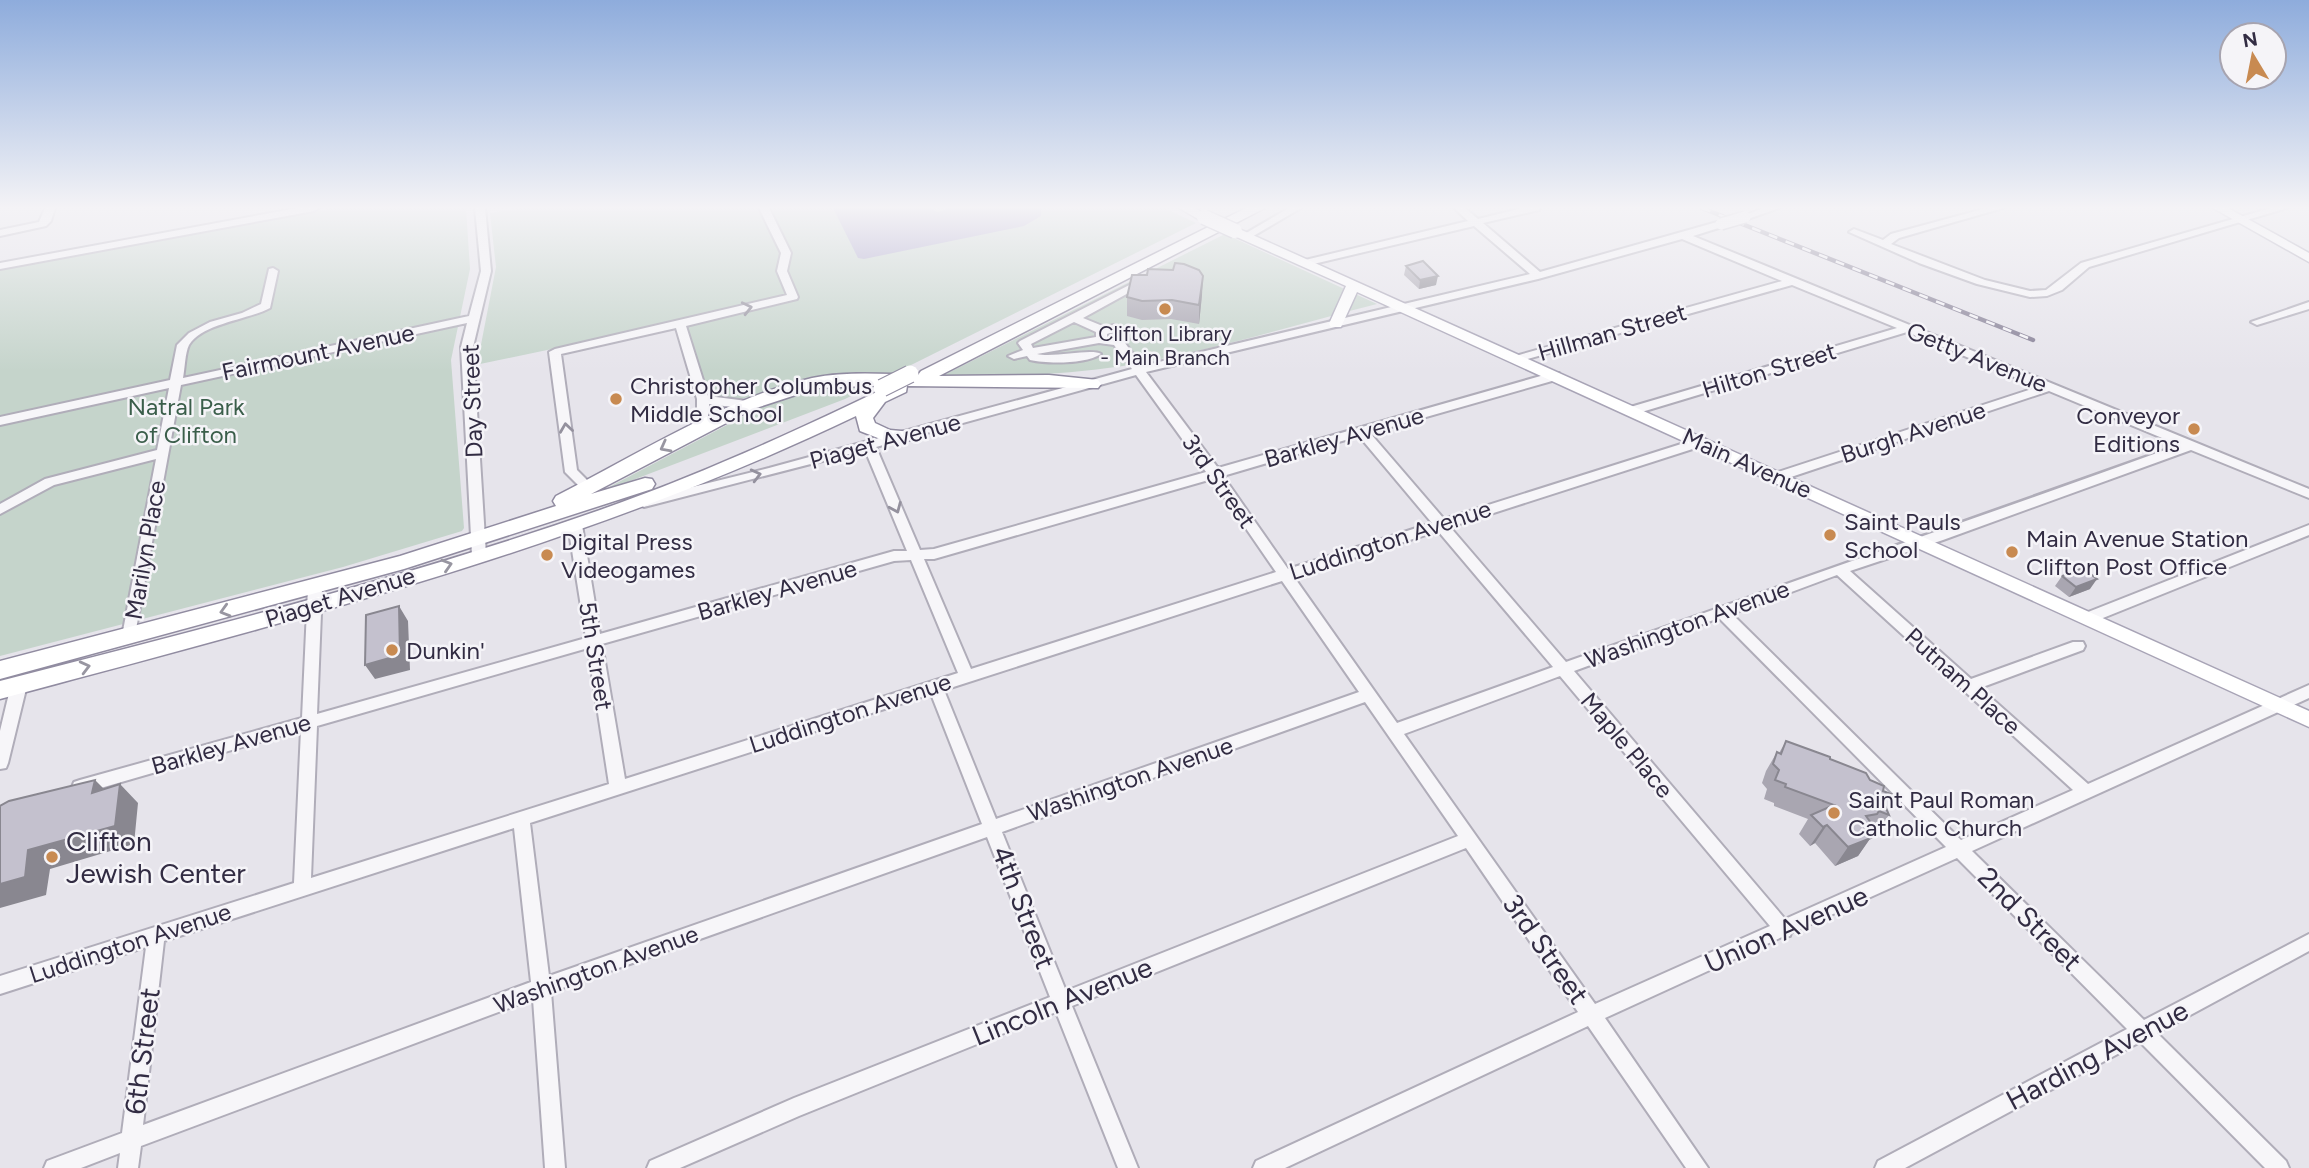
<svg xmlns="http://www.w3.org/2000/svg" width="2309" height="1168" font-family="Figtree,sans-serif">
  <rect width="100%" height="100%" fill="#e6e4eb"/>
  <!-- green -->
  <path fill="#c5d4cb" d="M335,208H466L470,269L451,360L464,528L462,531L343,567L0,656V269Z
    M522,208H1164L1196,223L891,375L843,374L810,377L749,397L736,400L719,398L706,389L685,321L480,364L479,355L496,267L490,213Z
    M1225,234L1377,304C1294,325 1207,352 1123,366C1063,375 1002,377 942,376Z
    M873,385L845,399L596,494L763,406L803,391Z"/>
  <!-- water -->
  <path fill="#a7a1c9" d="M833,208H930L938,212L949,208H1041V216L1024,226L864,259L858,258Z"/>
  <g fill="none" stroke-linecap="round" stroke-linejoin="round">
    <!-- minor casing -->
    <g stroke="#b0adb9" stroke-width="4">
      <path id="minor" d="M45,208H55L51,221L46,226L0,236V230L39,222Z
        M298,208H319L314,211L0,269V263Z
        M475,208H485L491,271L473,347L486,555L484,558L479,560L472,555L461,347L467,323L181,385L134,640H124L122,636L156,459L54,485L0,514V504L45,479L157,450L169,388L0,425V417L170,380L177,345L189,333L210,322L242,313L261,304L269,269L273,268L278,271L270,308C248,320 203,323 189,345C185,353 185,368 183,378L469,316L481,271Z
        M759,208H769L791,253L787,271L798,297L797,299L686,326L708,396L747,401L753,405L747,409L709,404C709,415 707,431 695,436L691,435L689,432L697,417V399L676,328L561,354L577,470L595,488L589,492L584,491L565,472L549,352L555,349L787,295L777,271L781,253Z
        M1289,208H1301L1250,238H1242L1241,236Z
        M1454,208H1465L1478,219L1523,208H1540L1539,210L1483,223L1540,272L1717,222H1725V226L1693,236L2309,489V498L2191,450L1943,540L1850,571L1971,679L2073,642H2083L2085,646L2083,650L1980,688L2088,784L2309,685V698L1972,851L2144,1020L2309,934V951L2157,1033L2286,1161L2289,1168H2265L2140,1042L1905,1168H1875L1878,1161L2127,1029L1957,858L1791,933L1790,936L1782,937L1605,1018L1708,1168H1686L1588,1026L1285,1168H1253L1256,1161L1578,1012L1466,848L1072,1006L1138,1168H1118L1056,1012L799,1116L680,1168H647L650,1161L794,1098L1050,997L987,837L551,992L565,1168H545L533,999L141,1146L138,1168H118L120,1153L81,1168H44L47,1161L122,1133L146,947L0,994V976L294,883L301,730L80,794L74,792L72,787L74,782L80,780L302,718L308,588L310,584H320L322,588L317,714L586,638L568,525L575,520L582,525L600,634L894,551H907L865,450L644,507L637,503L644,499L769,468L1132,369L1114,345L1099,343L1037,354C1054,358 1092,348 1101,354C1086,364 1048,364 1030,360L1027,356L1014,359L1008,356L1023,350L1018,343L1020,341L1143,278H1151L1152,280L1083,318L1105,327L1114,325L1124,329L1129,339L1125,343L1142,366L1530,274L1474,226L1305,266L1300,263L1301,261L1468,221ZM1682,239L1782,281L1512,357V361H1520L1792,285L1897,328L1627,408L1625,411L1627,414H1635L1907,332L2038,387L1772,474L1771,477L1772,480H1782L2049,391L2179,445C1975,519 1770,589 1566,662L1450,527L1705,445L1707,442L1705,439H1697L1444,519L1370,433L1559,379V373H1551L1218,468L1146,372L1538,279ZM1074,322L1096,332V337L1033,348L1031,344ZM1113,332L1117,338L1107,337V334ZM1136,375L1206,472L934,549L920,550L876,447ZM1359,436L1432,523L1288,569L1223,476ZM1212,479L1276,572L971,669L924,559H934ZM1438,531L1553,667L1397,723L1294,577ZM911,560L958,673L625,779L602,644L894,561ZM1837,575L2073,790L1961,840L1732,614ZM1282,581L1359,692L996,819L944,690ZM1719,618L1946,847L1785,919L1574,671ZM588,648L609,784L311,878L317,726ZM1560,676L1770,926L1595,1004L1404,734ZM931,694L982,824L549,976L530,823ZM1365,702L1458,836L1066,991L1002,832ZM514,828L531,982L143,1125L164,941Z
        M1764,208H1779L1745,220L1740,217Z
        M1987,208H2003L1899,238L1891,244L1985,280L2030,291L2046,290L2081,263L2271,208H2287L2089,267L2062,290L2047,296L2030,297L1977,284L1919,263L1849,232L1854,229L1883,240L1891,234Z
        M2309,302V309L2257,325L2251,322Z
        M2309,525V535L2093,622H2083L2081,618L2083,614Z
        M19,679L24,681L27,685L8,763L6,768L0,769V731L11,685L14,681Z"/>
    </g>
    <!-- major casing -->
    <g stroke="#a8a4b6" stroke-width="3">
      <path id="major" d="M1179,208H1195L1210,217L1208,220H1200Z
        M2213,208H2228L2309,253V262Z
        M1235,227L2309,711V727L1357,292L1341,327H1331L1329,324L1346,286L1230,234L1229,231Z"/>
    </g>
    <!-- highway casing -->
    <g stroke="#918ca1" stroke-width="3">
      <path id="highway" d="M1246,208H1265L939,376L1049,375L1098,380L1101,384L1098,388L907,386L906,392L885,402L873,418L875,423L890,430L913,432L915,436L913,440L888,442L860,431L856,416C583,547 291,621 0,699V681C201,629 403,579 600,510C700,475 796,431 891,385L817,388L753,409L591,494L645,478L652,479L655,484L652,489L404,569L0,679V661L400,556L556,506L553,501L556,496C635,456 726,398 812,378C846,371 884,374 918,375L921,371Z"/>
    </g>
    <!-- minor -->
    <use href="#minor" fill="#f7f6f9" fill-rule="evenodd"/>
    <!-- major -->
    <use href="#major" fill="#fff" fill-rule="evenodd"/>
    <!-- highway -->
    <use href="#highway" fill="#fff" fill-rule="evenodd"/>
    <!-- rail casing -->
    <g stroke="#847e94" stroke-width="4.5">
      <path id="rail" d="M1702,208L2033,340"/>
    </g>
    <!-- rail -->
    <use href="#rail" stroke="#f5f4f8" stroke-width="2.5" stroke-dasharray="9" stroke-linecap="butt"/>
    <!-- minor-bridge casing -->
    <g stroke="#b0adb9" stroke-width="14" stroke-linecap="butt">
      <path id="minor-bridge" d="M1721,224L1745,217"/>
    </g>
    <!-- major-bridge casing -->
    <g stroke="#a8a4b6" stroke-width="17" stroke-linecap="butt">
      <path id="major-bridge" d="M1204,217L1235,231"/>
    </g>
    <!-- highway-bridge casing -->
    <g stroke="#918ca1" stroke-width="19" stroke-linecap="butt">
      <path id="highway-bridge" d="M882,388L910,374"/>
    </g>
    <!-- minor-bridge -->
    <use href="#minor-bridge" stroke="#f7f6f9" stroke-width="11"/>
    <!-- major-bridge -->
    <use href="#major-bridge" stroke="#fff" stroke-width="14"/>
    <!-- highway-bridge -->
    <use href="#highway-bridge" stroke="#fff" stroke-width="17"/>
  </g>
  <!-- wall -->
  <path fill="#a9a6b1" d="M1406,266L1436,285L1419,289L1404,275Z
    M1147,275L1202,295L1199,324L1171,319L1142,320L1127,316V297Z
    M2062,576L2090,589L2069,597L2055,586Z
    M1786,741L1830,759L1870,780L1883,791L1891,794L1884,804L1889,815L1876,833H1874L1858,856L1835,866L1815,843L1810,846L1799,834L1808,819L1774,806V803L1764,799L1767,789L1762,783L1766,771L1777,752L1779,753Z"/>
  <!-- shaded-wall -->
  <path fill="#898790" d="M1203,276L1202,295L1199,324V305Z
    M1438,276L1436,285L1419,289L1420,280Z
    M2097,579L2090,589L2069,597L2076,587Z
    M399,606L408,621L410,670L375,679L365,665Z
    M95,780L114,799L92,793Z
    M120,784L138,803L134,844L50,869L46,895L0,908V884L28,850Z
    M1827,825L1815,843L1810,846L1823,827Z
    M1876,830L1858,856L1835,866L1848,847L1868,833Z"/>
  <!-- building -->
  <path fill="#c4c1ce" stroke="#898790" stroke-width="2" d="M1423,261L1438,276L1420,280L1406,266Z
    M1175,263L1184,264L1199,270L1203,276L1199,305L1172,300L1142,301L1127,297L1132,275H1147L1148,269L1173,270Z
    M2083,568L2097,579L2076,587L2062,576Z
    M399,606L400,655L365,665L366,615Z
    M1786,741L1830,757V759L1866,773L1870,780L1884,786L1883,791L1891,794L1883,801L1889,815L1879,811L1877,814L1866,816L1876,830L1868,833L1871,838L1848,847L1827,825L1823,827L1811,815L1834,805L1785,787L1786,784L1775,780L1779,770L1773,764L1777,752L1781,754Z
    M95,780L92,793L120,784L115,826L28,850L25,877L0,884V806L9,801Z"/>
  <!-- one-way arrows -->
  <defs><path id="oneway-chevron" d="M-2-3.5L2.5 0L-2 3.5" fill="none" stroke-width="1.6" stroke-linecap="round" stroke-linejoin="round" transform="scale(1.75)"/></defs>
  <g stroke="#94919e">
    <use href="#oneway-chevron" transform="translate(747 308) rotate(-13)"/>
    <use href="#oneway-chevron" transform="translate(566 428) rotate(-98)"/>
    <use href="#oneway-chevron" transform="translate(756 475) rotate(-14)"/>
    <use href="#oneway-chevron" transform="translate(896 508) rotate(67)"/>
  </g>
  <g stroke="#9896a1">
    <use href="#oneway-chevron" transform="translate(665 447) rotate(152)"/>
    <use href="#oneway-chevron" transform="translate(447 565) rotate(-17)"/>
    <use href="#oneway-chevron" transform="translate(225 611) rotate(164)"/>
    <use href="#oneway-chevron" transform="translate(85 667) rotate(-14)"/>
  </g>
  <!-- sky -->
  <linearGradient id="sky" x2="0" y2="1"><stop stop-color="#8eacdc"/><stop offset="0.56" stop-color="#f4f3f6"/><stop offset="1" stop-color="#f4f3f6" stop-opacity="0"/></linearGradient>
  <rect width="2309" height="371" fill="url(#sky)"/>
  <!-- markers -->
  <g fill="#c88a51" stroke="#f5f4f8" stroke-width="2.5">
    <circle cx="1165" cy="309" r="7"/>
    <circle cx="616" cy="399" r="7"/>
    <circle cx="2194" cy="429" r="7"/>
    <circle cx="1830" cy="535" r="7"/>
    <circle cx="2012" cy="552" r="7"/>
    <circle cx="547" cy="555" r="7"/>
    <circle cx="392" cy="650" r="7"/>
    <circle cx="1834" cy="813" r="7"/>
    <circle cx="52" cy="857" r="7"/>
  </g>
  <g text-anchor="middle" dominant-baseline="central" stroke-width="5" stroke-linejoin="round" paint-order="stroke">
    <!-- far-poi labels -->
    <g font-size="21" fill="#322c43" stroke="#f5f4f8">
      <text x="1165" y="333">Clifton Library<tspan x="1165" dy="24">- Main Branch</tspan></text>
    </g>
    <!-- street labels -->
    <g font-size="24" fill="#322c43" stroke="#f5f4f8">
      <text transform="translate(1612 332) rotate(-16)">Hillman Street</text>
      <text transform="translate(318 352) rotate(-12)">Fairmount Avenue</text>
      <text transform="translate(1977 357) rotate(22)">Getty Avenue</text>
      <text transform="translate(1769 370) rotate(-17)">Hilton Street</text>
      <text transform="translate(472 401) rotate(-92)">Day Street</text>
      <text transform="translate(1913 432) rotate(-18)">Burgh Avenue</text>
      <text transform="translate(1344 437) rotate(-16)">Barkley Avenue</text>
      <text transform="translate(885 441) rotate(-15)">Piaget Avenue</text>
      <text transform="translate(1747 463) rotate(24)">Main Avenue</text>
      <text transform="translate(1219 481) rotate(55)">3rd Street</text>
      <text transform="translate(1390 540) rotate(-18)">Luddington Avenue</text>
      <text transform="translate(145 550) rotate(-80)">Marilyn Place</text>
      <text transform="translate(777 590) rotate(-16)">Barkley Avenue</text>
      <text transform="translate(340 597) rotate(-17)">Piaget Avenue</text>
      <text transform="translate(1687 624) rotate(-20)">Washington Avenue</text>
      <text transform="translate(596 656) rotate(81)">5th Street</text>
      <text transform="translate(1963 681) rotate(42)">Putnam Place</text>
      <text transform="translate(850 713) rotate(-18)">Luddington Avenue</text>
      <text transform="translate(231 744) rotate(-16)">Barkley Avenue</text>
      <text transform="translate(1627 745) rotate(50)">Maple Place</text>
      <text transform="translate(1130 779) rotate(-19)">Washington Avenue</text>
      <text transform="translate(130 943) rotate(-18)">Luddington Avenue</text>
      <text transform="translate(596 969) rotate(-20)">Washington Avenue</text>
    </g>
    <!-- poi labels -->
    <g font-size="24" fill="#322c43" stroke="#f5f4f8" text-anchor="start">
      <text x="630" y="385">Christopher Columbus<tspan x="630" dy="28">Middle School</tspan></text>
      <text x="2180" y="415" text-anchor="end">Conveyor<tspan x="2180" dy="28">Editions</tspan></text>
      <text x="1844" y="521">Saint Pauls<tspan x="1844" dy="28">School</tspan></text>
      <text x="2026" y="538">Main Avenue Station<tspan x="2026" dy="28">Clifton Post Office</tspan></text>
      <text x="561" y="541">Digital Press<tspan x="561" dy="28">Videogames</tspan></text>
      <text x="406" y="650">Dunkin'</text>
      <text x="1848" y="799">Saint Paul Roman<tspan x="1848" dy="28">Catholic Church</tspan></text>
    </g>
    <!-- park labels -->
    <g font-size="24" fill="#3a5e4a" stroke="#f5f4f8">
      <text x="186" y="406">Natral Park<tspan x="186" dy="28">of Clifton</tspan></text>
    </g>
    <!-- near-poi labels -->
    <g font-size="28" fill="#322c43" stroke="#f5f4f8" text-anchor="start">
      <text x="66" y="841">Clifton<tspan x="66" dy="32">Jewish Center</tspan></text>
    </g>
    <!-- near-street labels -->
    <g font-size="28" fill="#322c43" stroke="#f5f4f8">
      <text transform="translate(1024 907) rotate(69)">4th Street</text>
      <text transform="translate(2030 919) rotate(45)">2nd Street</text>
      <text transform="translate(1786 929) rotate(-24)">Union Avenue</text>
      <text transform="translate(1546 949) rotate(55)">3rd Street</text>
      <text transform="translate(1062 1001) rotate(-22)">Lincoln Avenue</text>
      <text transform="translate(142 1051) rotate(-83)">6th Street</text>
      <text transform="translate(2097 1055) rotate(-28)">Harding Avenue</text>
    </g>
  </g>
  <!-- north arrow -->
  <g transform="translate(2253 56) rotate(350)"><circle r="33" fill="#f5f4f8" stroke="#a7a4b0" stroke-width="2"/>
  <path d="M0-5L12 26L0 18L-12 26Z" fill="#c88a51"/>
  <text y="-10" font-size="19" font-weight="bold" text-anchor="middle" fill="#322c43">N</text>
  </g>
</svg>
